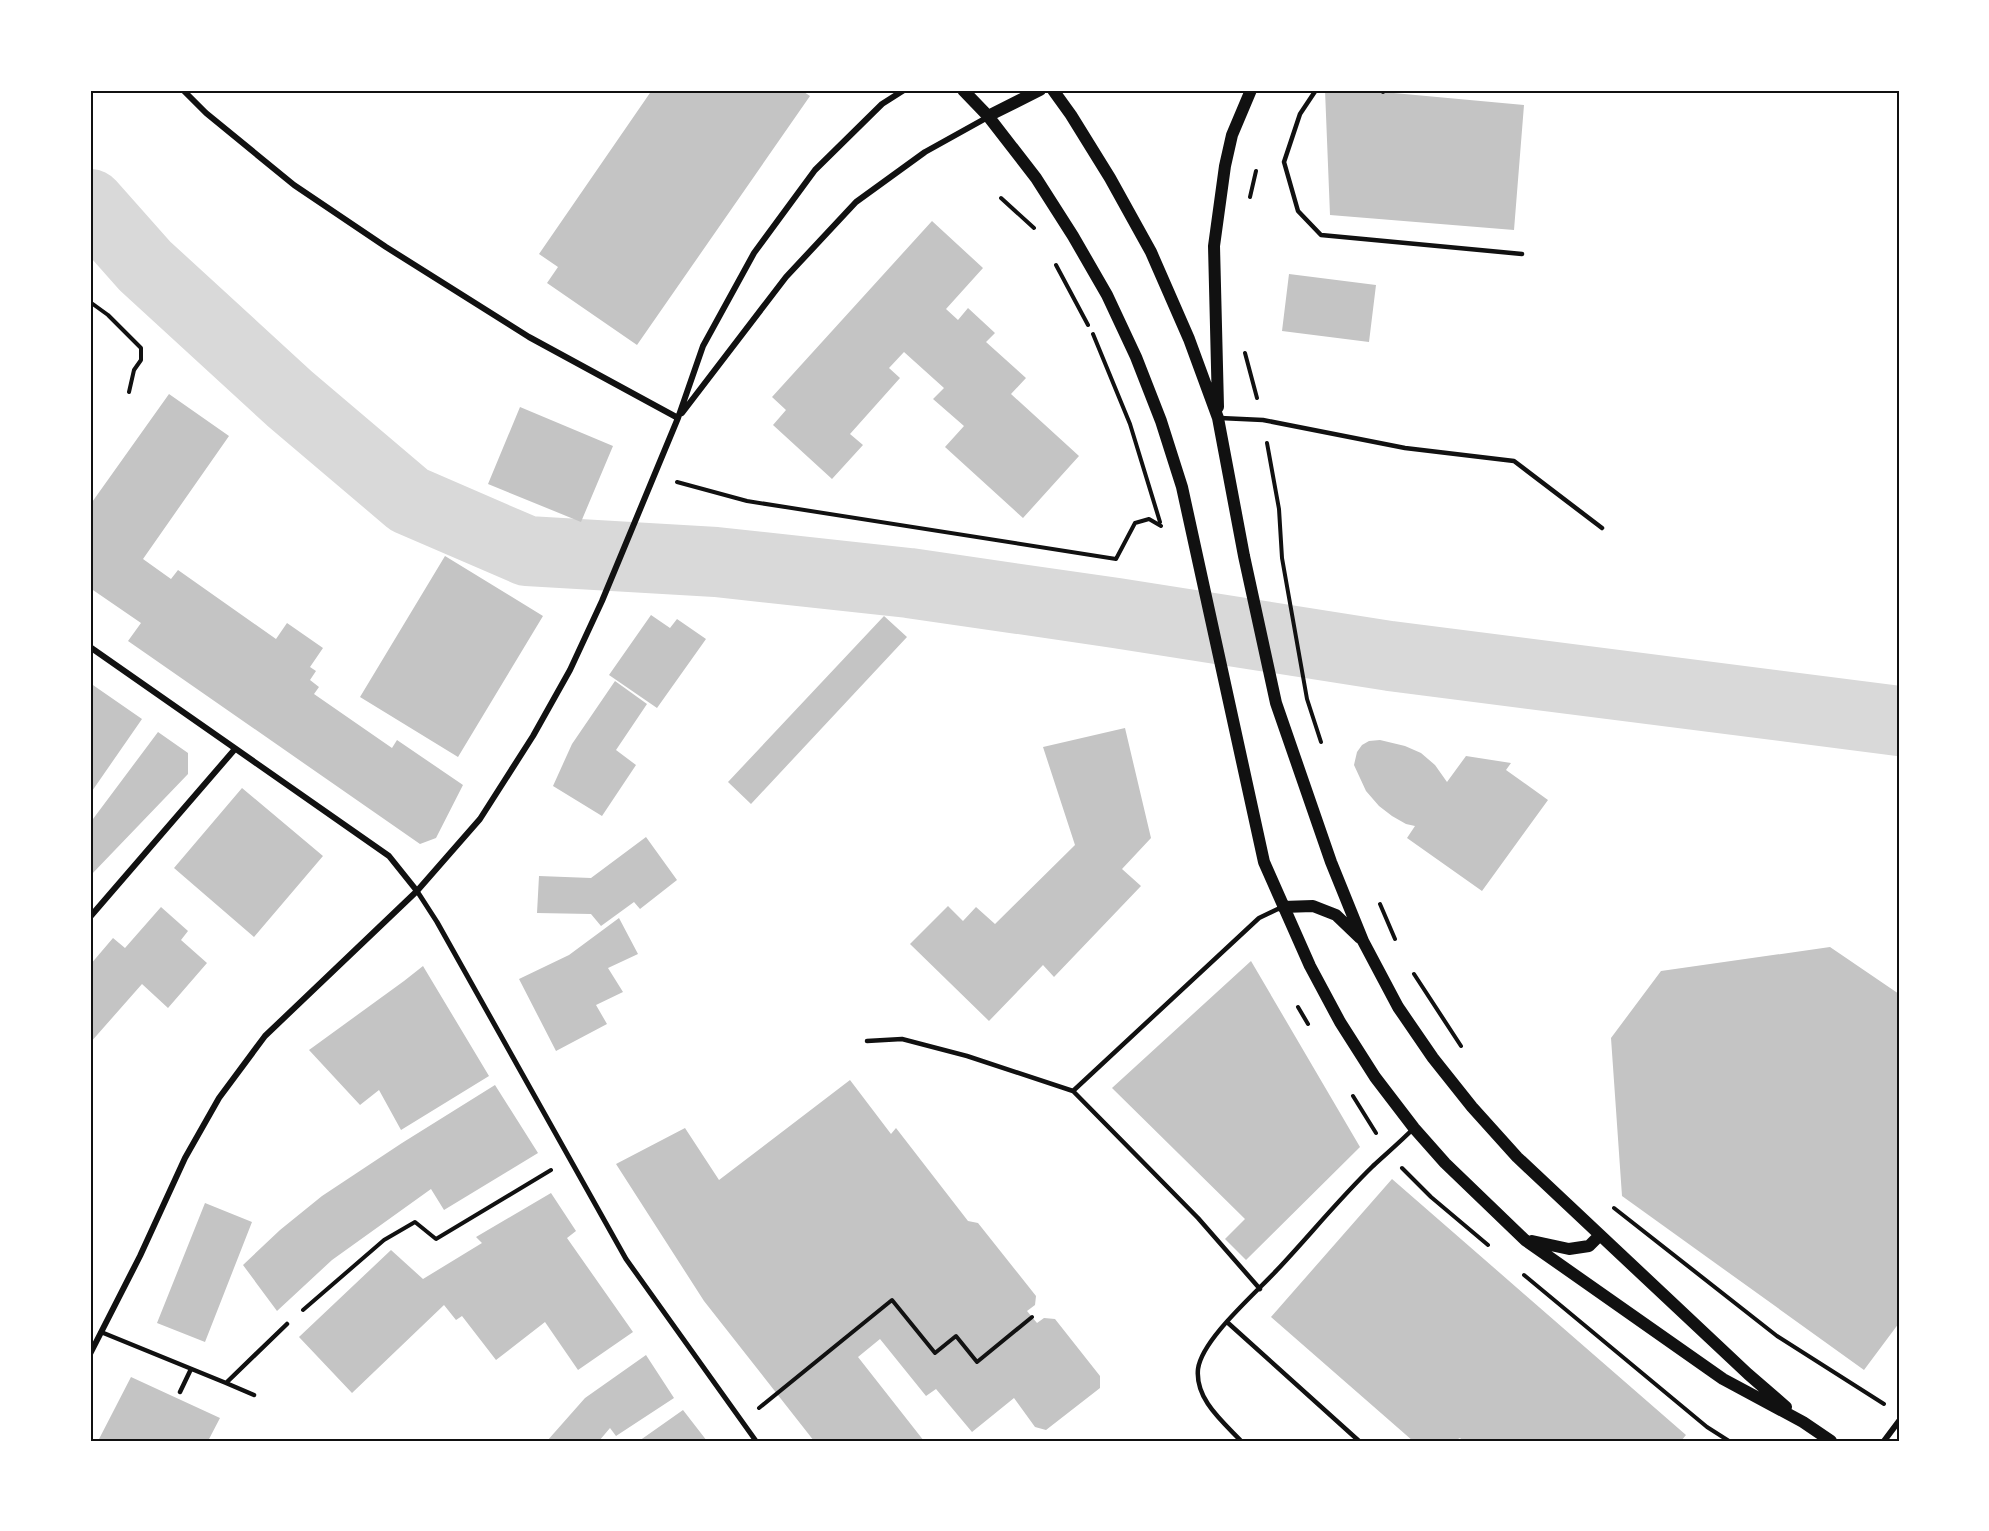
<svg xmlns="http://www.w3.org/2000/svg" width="1989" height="1531" font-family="Arial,sans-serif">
  <rect width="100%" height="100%" fill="#fff"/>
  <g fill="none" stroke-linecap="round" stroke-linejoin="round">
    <!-- river -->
    <path stroke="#d9d9d9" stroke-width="70" d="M90,204L145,266L290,399L409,500L527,551L716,562L909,583L1116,613L1390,656L1899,721"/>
  </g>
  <!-- building -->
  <path fill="#c4c4c4" d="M652,90H801L810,96L637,345L547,283L558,267L539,254Z
    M1325,90H1361L1524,105L1514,230L1330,215Z
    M932,221L983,268L946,309L958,320L968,308L995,333L986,342L1026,378L1011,394L1079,456L1023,518L945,447L964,426L933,399L944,388L904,352L889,368L900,378L850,434L863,445L832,479L773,425L786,410L772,397Z
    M1289,274L1376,285L1369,342L1282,331Z
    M169,394L229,436L143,559L171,579L178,570L276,639L287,623L323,648L310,667L316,671L310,680L319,687L314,694L392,748L397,740L463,785L436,838L420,844L128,641L141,623L90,588V505Z
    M520,407L613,446L581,522L488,484Z
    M445,556L543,616L458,757L360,697Z
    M651,615L670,628L677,619L706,639L657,708L609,675Z
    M884,616L907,637L751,804L728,782Z
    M615,681L647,704L616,750L636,765L602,816L553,786L572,744Z
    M90,683L142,719L90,794Z
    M1125,728L1151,838L1122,869L1141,886L1054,977L1043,965L989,1021L910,944L948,906L963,921L976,907L995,924L1075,845L1043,747Z
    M158,732L188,753V774L90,876V823Z
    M1380,740L1405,746L1421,753L1435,765L1447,782L1466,756L1511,763L1506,770L1548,800L1482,891L1407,838L1415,826L1406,824L1392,816L1379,806L1366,791L1354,765L1357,752L1362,745L1369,741Z
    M242,788L323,856L254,937L174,868Z
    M646,837L677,880L640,909L634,902L601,926L591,914L537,913L539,876L591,878Z
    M161,907L188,931L181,940L207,963L168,1008L142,984L90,1043V965L113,938L125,948Z
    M619,918L638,954L608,968L623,992L596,1005L607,1024L556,1051L519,979L569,955Z
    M1830,947L1899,994V1323L1864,1370L1622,1196L1611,1038L1661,971Z
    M1251,961L1360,1147L1246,1260L1225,1239L1245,1219L1112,1088Z
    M423,966L489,1076L401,1130L379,1090L360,1105L309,1050L404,981Z
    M850,1080L891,1134L896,1128L968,1221L978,1223L1036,1296L1035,1305L1027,1311L1037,1323L1044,1318L1055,1319L1100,1376V1388L1046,1430L1035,1427L1014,1398L972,1432L936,1389L926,1396L880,1339L858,1357L924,1441H814L704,1301L616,1164L685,1128L719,1180Z
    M495,1085L538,1153L444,1210L431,1189L332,1260L277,1311L243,1265L280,1230L322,1196L402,1143Z
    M1392,1179L1686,1435L1681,1441H1463L1460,1438L1454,1441H1413L1271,1317Z
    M551,1193L576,1231L567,1238L633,1332L578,1370L545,1322L496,1360L462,1316L456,1320L444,1305L352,1393L299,1337L391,1250L423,1279L482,1243L476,1237Z
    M205,1203L252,1222L205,1342L157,1323Z
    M646,1355L674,1398L616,1436L610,1428L599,1441H547L585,1398Z
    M131,1377L220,1418L208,1441H98Z
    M683,1410L707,1441H639Z"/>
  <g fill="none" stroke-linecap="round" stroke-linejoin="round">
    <!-- path -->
    <path stroke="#111" stroke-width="4" d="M1383,92V90
      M1250,197L1256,171
      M1001,198L1034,228
      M1056,265L1088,325
      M90,302L108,315L141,348V360L134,370L129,392
      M1093,334L1130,424L1160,522
      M1245,353L1257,398
      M1267,443L1279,509L1282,558L1307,699L1321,742
      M677,482L747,501L1116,559L1135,523L1149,519L1161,526
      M1380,904L1395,939
      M1414,974L1461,1046
      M1298,1007L1308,1024
      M1353,1096L1376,1133
      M1402,1168L1431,1197L1488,1245
      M1614,1208L1777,1336L1884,1404
      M1524,1275L1707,1427L1729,1441
      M303,1310L384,1240L415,1222L436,1239L551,1170
      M759,1408L892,1300L935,1353L956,1336L977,1362L1032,1317"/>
    <!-- service -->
    <path stroke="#111" stroke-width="4.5" d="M1316,90L1300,114L1284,162L1298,211L1321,235L1522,254
      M1220,418L1263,420L1405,448L1514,461L1602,528
      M867,1041L902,1039L967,1056L1073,1091L1198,1218L1260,1289
      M1073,1091L1259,918L1282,907
      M1227,1322L1359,1441
      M101,1332L226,1383L287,1324
      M226,1383L254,1395
      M180,1392L191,1369
      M1241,1441C1222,1421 1195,1399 1198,1369C1202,1339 1256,1293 1277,1270C1309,1236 1339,1199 1373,1166C1386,1154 1400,1142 1413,1129"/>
    <!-- pedestrian -->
    <path stroke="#111" stroke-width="5" d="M417,891L437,922L626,1259L756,1441"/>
    <!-- minor -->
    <path stroke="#111" stroke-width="6" d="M183,90L206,113L294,185L386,247L529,337L678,418
      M682,413L786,277L856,202L925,152L988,117
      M90,647L389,856L417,891
      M90,917L235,749
      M90,1354L140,1256L185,1158L219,1098L265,1036L417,891L480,819L533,736L570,670L602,601L678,418L703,346L754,253L815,170L882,104L904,90
      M1884,1441L1899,1421"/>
    <!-- secondary -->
    <path stroke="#111" stroke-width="12" d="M963,90L988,116L1036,178L1073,236L1107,295L1136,357L1161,421L1182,487L1264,862L1310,966L1340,1022L1375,1077L1414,1128L1445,1163L1525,1240L1723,1379L1803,1422L1831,1441
      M1053,90L1071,115L1110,178L1151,252L1189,339L1218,418L1244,556L1276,703L1331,862L1363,941L1398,1007L1433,1058L1472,1107L1517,1157L1748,1374L1786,1407
      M988,116L1040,90
      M1218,407L1214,246L1225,166L1232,135L1251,90
      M1283,907L1313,906L1336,915L1360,938
      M1532,1241L1569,1249L1589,1246L1600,1235"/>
  </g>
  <!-- border -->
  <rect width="1989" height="1531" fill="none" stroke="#ffffff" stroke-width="183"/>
  <rect x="92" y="92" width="1806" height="1348" fill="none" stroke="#111" stroke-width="2"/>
</svg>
